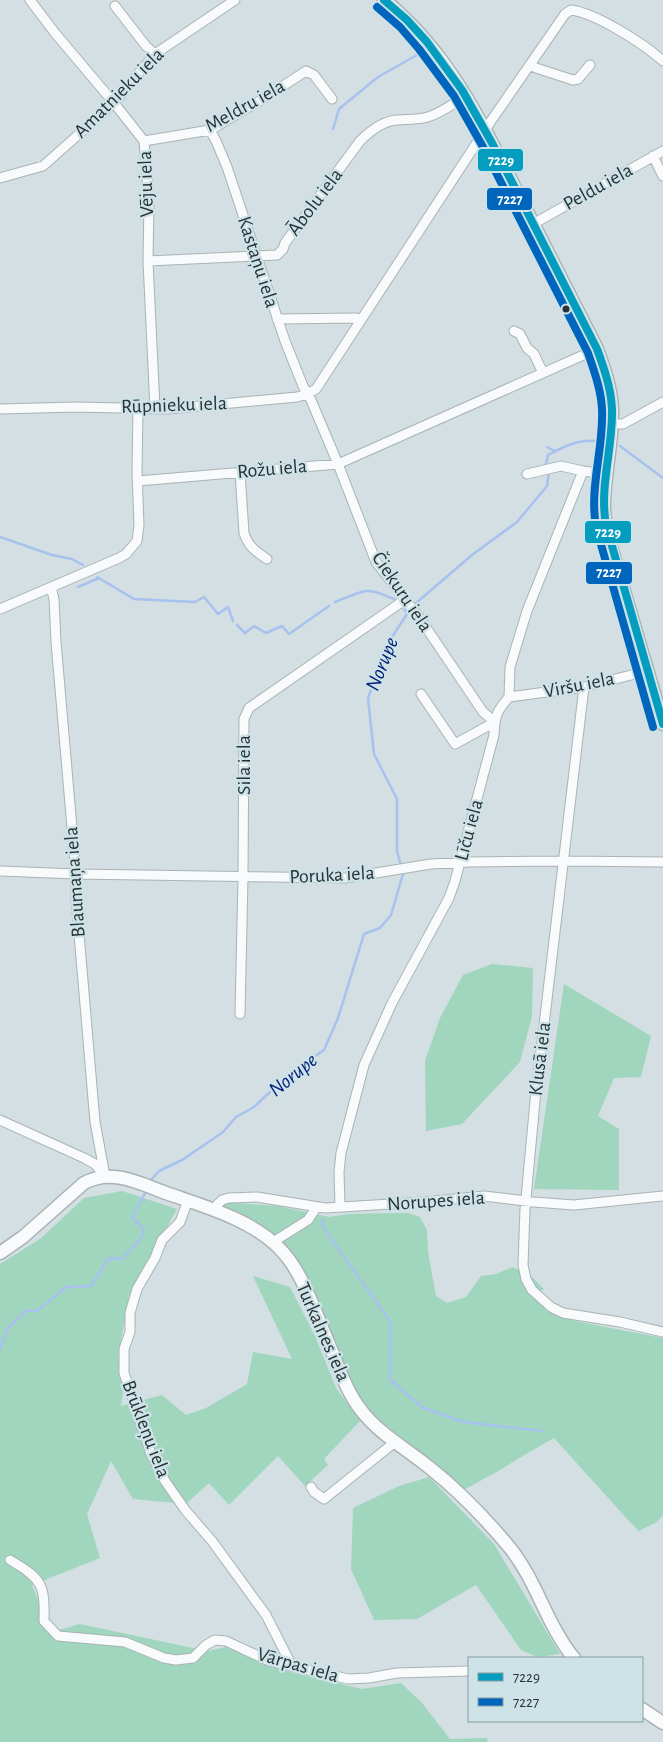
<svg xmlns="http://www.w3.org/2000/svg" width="663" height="1742" font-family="'Alegreya Sans',sans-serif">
  <rect width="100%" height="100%" fill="#d3dfe2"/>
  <!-- green -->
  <path fill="#a0d6bd" d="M492,964L533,968L532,1016L520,1062L462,1124L426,1131L425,1061L440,1018L463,975Z
    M564,984L651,1036L641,1077L614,1078L598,1116L619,1129V1190L534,1189Z
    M122,1191L177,1209L129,1296L118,1358L125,1380L121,1406L162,1395L186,1415L206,1408L247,1384L253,1352L292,1359L253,1276L290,1287L315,1336L336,1388L360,1421L324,1459L328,1465L305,1486L278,1456L229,1505L209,1483L186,1504L133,1499L111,1461L87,1514L100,1558L32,1585L52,1632L80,1624L207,1651L226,1647L279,1669L362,1689L401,1683L422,1703L450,1739L487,1738L488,1742H0V1264L40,1239L84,1198Z
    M196,1200L278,1206L329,1217L349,1214L392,1213H408L420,1217L427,1230L428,1252L436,1296L447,1303L466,1297L481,1276L496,1274L513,1267L532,1277L544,1289L535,1293L551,1307L545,1310L575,1321L663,1338V1515L657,1522L639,1531L629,1521L554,1438C524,1454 496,1474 465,1489L368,1411L347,1381L289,1255Z
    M429,1477L494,1544L560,1654L537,1657L521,1650L476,1585L417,1619L374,1620L351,1569L353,1508L399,1486Z"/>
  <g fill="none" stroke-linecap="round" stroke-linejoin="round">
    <!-- stream -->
    <path stroke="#a8c1ef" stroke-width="2.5" d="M333,129L339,109L378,77L417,55
      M620,446L663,478
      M547,447L555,451
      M546,464L548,455C563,447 578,439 596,441
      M0,537L52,555L72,559L83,565
      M97,577L134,599L195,602L204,597L218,614L228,607L233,621
      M78,587L99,578
      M335,602C340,600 362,591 366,591C376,590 386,596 394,599
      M415,604L472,555L517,522L547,486L549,471
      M403,607L407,614
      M237,625L245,633L254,626L266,633L282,626L289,634L329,606
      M401,865L397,851V799L374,754L368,698L392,637L409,611
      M150,1181L159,1171L182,1160L223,1132L236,1117L254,1107L290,1073L296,1072L301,1066L324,1050L338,1018L364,934L380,928L391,915L403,874
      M323,1219L322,1223L327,1233L390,1321V1380L423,1408L464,1422L542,1431
      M0,1349L7,1329L26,1311H37L66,1287L91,1286L107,1260L113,1258L122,1259L140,1240L144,1229L132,1218L145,1193"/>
    <!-- street casing -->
    <g stroke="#a9b3b5" stroke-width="11">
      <path id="street" d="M30,0L55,33L114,103L144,141L149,201L148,261L155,409
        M115,6L146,46L155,54
        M530,65L536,68L573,80L578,79L590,65
        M210,130L216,141L227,167L285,341L303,386L311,400L338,464L376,562L419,617L483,712L495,722L455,744L421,694
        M144,141L210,130L266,97L306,71L314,75L332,99
        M653,156L663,176
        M0,178L43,166L114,103L155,54L235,0
        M533,224L663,151
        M148,261L277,255L283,249L285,243L360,141C370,131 382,121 397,120C408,119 418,120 428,117C441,113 454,103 466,96
        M277,319L355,318L361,319
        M514,331L520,334L527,348L534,354L543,373
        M0,409L76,407L169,409L297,397L307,394L316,389L491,121L565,14L571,10C596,13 644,44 663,61
        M612,424H623L663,402
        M240,472L244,533C248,546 255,551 267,559
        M527,474L561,466L583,471
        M138,481L338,464L597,349
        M51,587L54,599L56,642L76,874V899L95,1122L105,1176
        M0,609L119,558L126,554L137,541L139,525L137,472L138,408
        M584,687L535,1101L525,1209L523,1265L526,1279L532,1290L551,1307L563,1313L620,1322L663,1332
        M509,697L584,687L647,671
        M0,871L76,874L345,878L431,864L470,862L564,861L663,862
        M240,1014L243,878L244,719L249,708L406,599
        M0,1120L84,1158L95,1164L103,1174
        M188,1200L180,1222L162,1240L155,1258L137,1289L130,1313V1332L124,1349V1373L151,1454L165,1481L186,1511L212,1541L266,1615L292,1666
        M340,1207L339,1172L341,1153L364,1065L392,1003L449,898L455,881L494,735C495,716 496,712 509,697L510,667L527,611L583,471L606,474
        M215,1211L217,1205L222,1200L229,1198L257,1197L325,1208L424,1202L484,1196L534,1202L574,1205L663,1196
        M273,1242L308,1220L316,1208
        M311,1487L314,1492L324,1499L395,1442
        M10,1560C42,1579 45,1584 44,1621L58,1636L125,1642L164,1658L176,1660L193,1658L206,1645L215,1640L226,1641L269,1661L348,1679L369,1678L397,1673L469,1671"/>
    </g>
    <!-- secondary casing -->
    <g stroke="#a9b3b5" stroke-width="15">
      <path id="secondary" d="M384,0C448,51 483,125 519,196C545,247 571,298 597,349C604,368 611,388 612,409C613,440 605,470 604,501C603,514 606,527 609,540L663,724
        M0,1253L23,1237L84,1183C112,1168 139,1183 166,1193C203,1206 253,1220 280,1249C303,1272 315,1313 328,1342C338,1365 346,1391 361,1410C379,1434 407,1449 430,1468C459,1491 486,1519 510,1548C527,1569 538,1596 550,1620C557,1633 564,1647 574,1658
        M642,1709L663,1723"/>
    </g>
    <!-- street -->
    <use href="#street" stroke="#f8fafb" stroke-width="9"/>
    <!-- secondary -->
    <use href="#secondary" stroke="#f8fafb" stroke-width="12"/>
    <!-- bus-1 casing -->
    <g stroke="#cde3e8" stroke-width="11">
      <path id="bus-1" d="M384,0L407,20L427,42L462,90L492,143L597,349C604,368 611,388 612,409C613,448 599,487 606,525L663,724"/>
    </g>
    <!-- bus-2 casing -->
    <g stroke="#cde3e8" stroke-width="11">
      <path id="bus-2" d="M377,7L400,27L419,49L454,96L483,147L588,353C594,371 601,389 602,409C604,448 589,487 596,527L653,727"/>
    </g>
    <!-- bus-1 -->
    <use href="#bus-1" stroke="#049dbf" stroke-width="8"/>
    <!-- bus-2 -->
    <use href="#bus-2" stroke="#0065bd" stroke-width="8"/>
  </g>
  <!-- markers -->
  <circle fill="#293234" stroke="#cde3e8" stroke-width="2" cx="566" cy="309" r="4.5"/>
  <g text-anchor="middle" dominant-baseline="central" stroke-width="4.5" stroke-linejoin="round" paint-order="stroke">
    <!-- street labels -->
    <g font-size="20" fill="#293234" stroke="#cde3e8">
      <text transform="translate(119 93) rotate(-45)">Amatnieku iela</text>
      <text transform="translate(245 106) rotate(-29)">Meldru iela</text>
      <text transform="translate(146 184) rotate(-92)">Vēju iela</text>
      <text transform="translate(598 187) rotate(-29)">Peldu iela</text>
      <text transform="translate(315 202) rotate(-53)">Ābolu iela</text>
      <text transform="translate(258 262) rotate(72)">Kastaņu iela</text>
      <text transform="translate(174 405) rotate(-2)">Rūpnieku iela</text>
      <text transform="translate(272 469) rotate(-5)">Rožu iela</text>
      <text transform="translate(402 592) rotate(56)">Čiekuru iela</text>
      <text transform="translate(579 685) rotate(-11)">Viršu iela</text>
      <text transform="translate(244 765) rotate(-90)">Sila iela</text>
      <text transform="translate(469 830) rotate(-75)">Līču iela</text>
      <text transform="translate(332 875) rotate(-3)">Poruka iela</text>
      <text transform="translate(75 882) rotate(-94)">Blaumaņa iela</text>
      <text transform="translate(540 1059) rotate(-83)">Klusā iela</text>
      <text transform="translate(436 1201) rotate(-4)">Norupes iela</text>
      <text transform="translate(323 1332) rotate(66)">Turkalnes iela</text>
      <text transform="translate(146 1429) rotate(69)">Brūkleņu iela</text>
      <text transform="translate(298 1665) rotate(16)">Vārpas iela</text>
    </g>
    <!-- water labels -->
    <g font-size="21" font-style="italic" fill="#052079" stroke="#cde3e8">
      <text transform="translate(382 664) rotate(-68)">Norupe</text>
      <text transform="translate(293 1075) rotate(-39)">Norupe</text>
    </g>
  </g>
  <g stroke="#cde3e8" stroke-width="2">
    <rect x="477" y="148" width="47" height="24" rx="5" fill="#049dbf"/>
    <rect x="486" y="187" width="47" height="24" rx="5" fill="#0065bd"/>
    <rect x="584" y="520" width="48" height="24" rx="5" fill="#049dbf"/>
    <rect x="585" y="561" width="48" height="24" rx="5" fill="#0065bd"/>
  </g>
  <g font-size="14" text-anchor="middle" font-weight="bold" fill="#fff">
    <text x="501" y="165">7229</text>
    <text x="510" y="204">7227</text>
    <text x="608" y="537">7229</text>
    <text x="609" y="577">7227</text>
  </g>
  <!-- legend -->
  <rect x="468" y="1657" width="175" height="65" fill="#cde3e8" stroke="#8b9ca0"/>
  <rect x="478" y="1673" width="25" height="8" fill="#049dbf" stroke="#8b9ca0"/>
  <text x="513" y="1682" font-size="15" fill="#293234">7229</text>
  <rect x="478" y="1698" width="25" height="8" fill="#0065bd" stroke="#8b9ca0"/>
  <text x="513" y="1707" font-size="15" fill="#293234">7227</text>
</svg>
